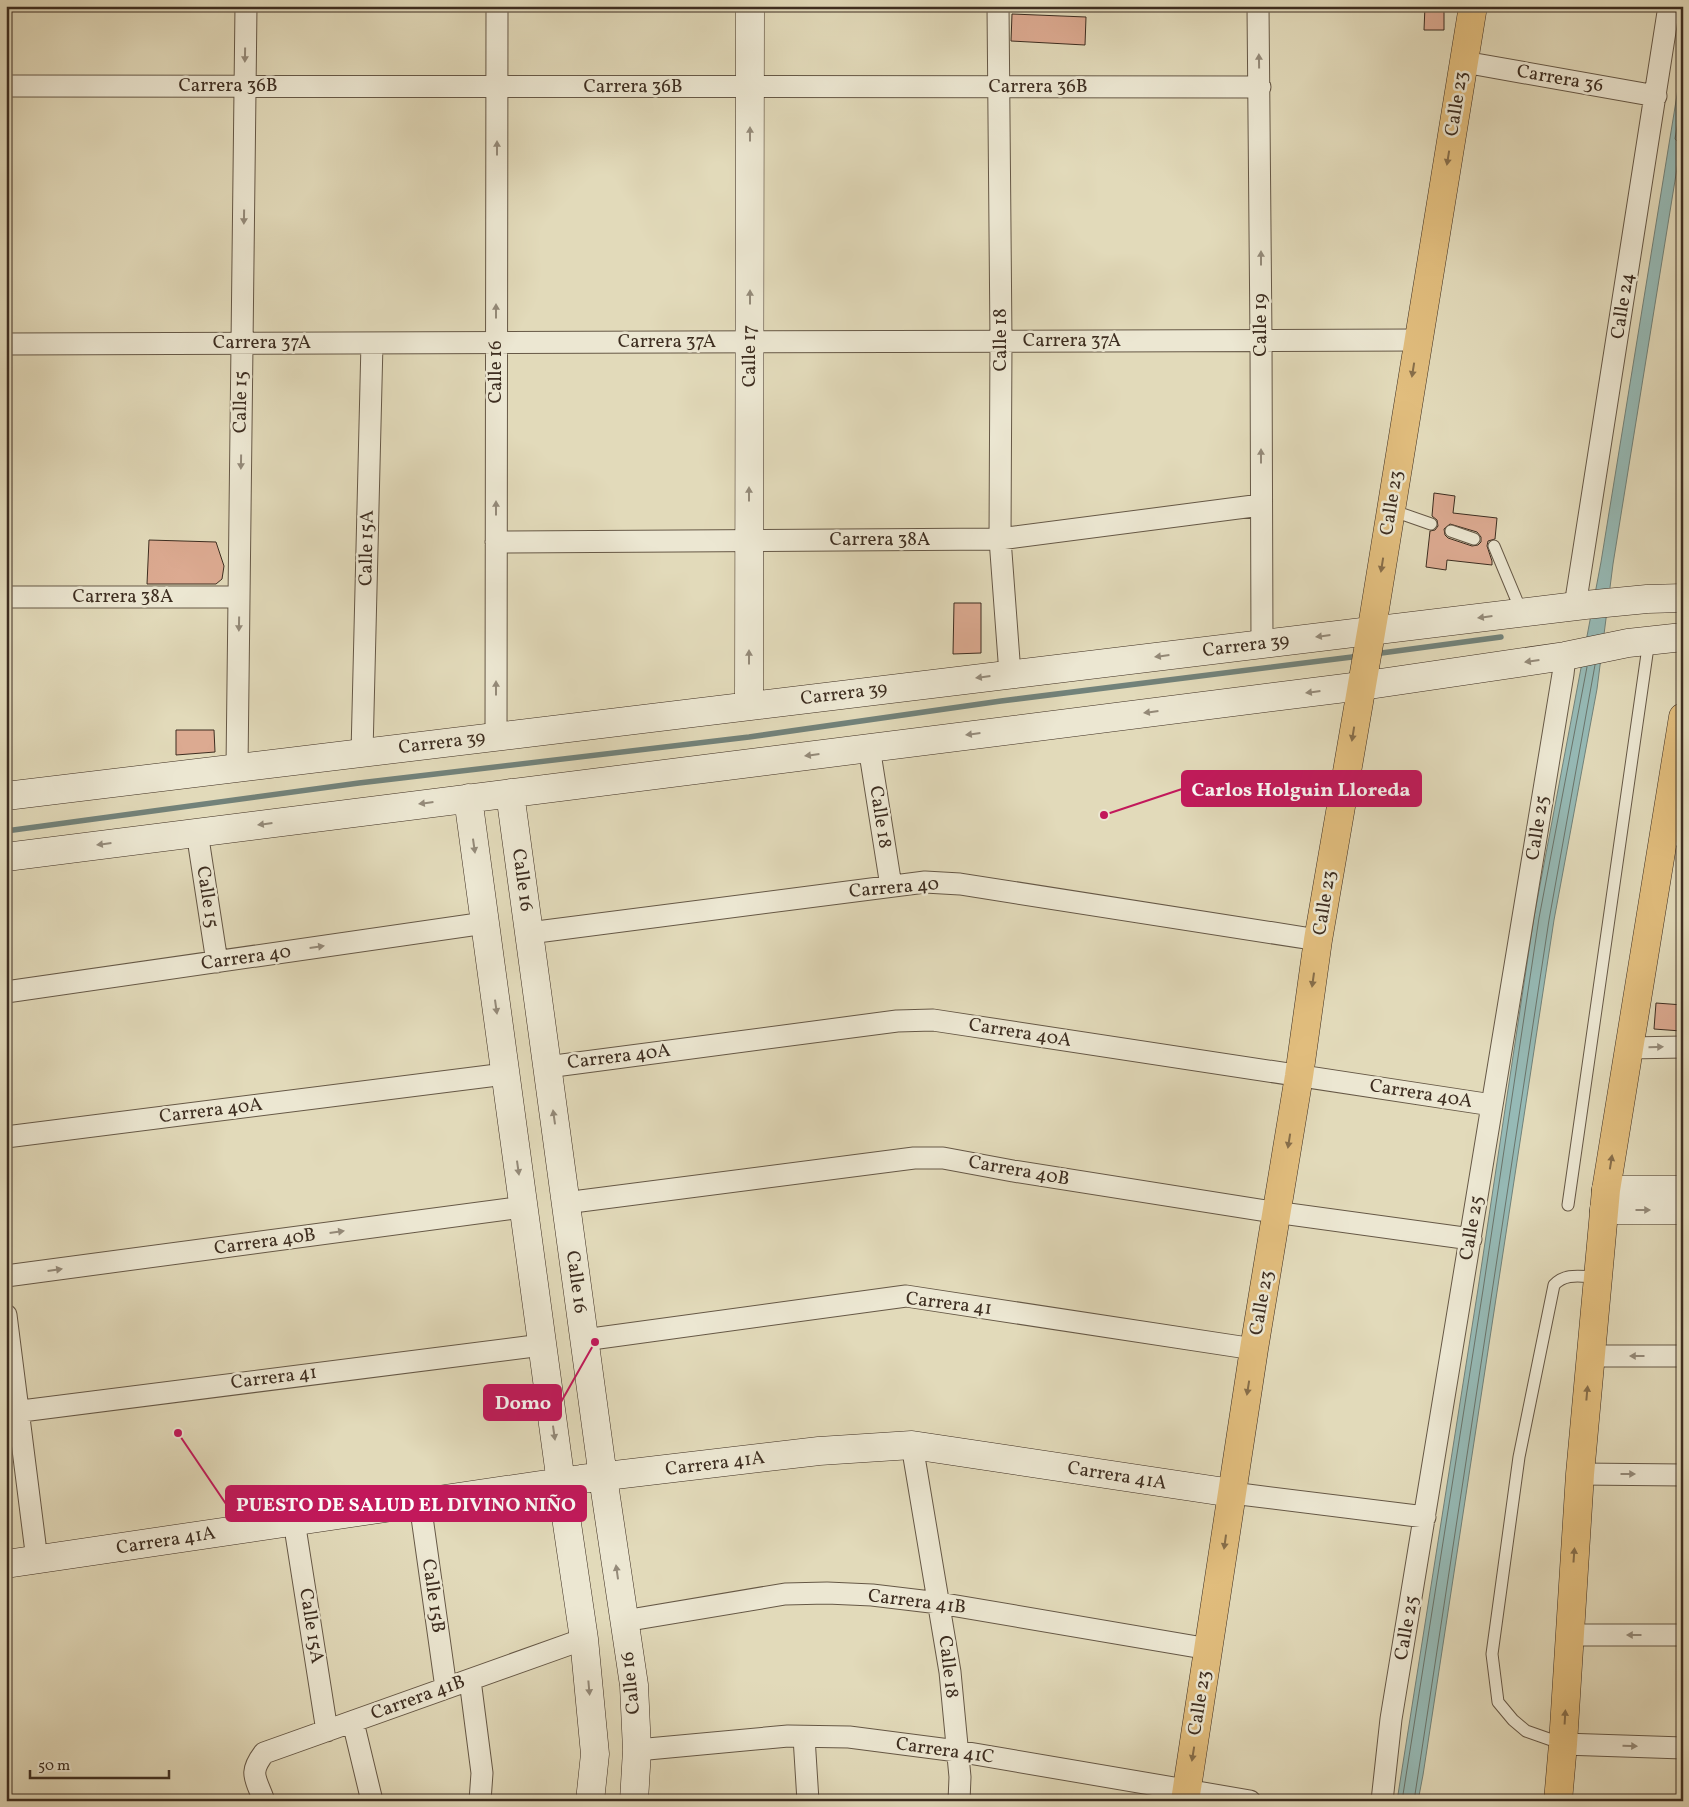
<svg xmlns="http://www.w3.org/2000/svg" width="1689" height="1807" font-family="Vollkorn,serif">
  <rect width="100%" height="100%" fill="#e2daba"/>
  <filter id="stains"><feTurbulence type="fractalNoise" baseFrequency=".004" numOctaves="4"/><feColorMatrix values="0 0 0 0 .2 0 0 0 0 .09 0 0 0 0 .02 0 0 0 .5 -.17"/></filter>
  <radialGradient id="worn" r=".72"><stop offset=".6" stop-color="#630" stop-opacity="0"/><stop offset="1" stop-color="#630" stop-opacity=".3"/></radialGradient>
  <!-- water -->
  <path fill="#96bab6" stroke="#72827a" d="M1683,58V131L1613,564L1597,689L1554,920L1423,1775L1418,1801H1397L1478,1289L1534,917L1601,562Z"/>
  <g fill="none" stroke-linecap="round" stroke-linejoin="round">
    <!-- shore -->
    <path stroke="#6a746b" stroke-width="1" d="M1683,90L1675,139L1677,141L1683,140
      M1402,1801L1483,1290L1539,918L1587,667
      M1414,1801L1549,920L1595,665"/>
    <!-- stream -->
    <path stroke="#72827a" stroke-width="5.5" d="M1374,654L1501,637
      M6,831L359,783L749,737L1001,701L1360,656"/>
  </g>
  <!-- building -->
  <path fill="#dcaa91" stroke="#3d2d20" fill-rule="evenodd" d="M1425,6L1444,7V30H1424Z
    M1012,14L1086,17L1085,45L1011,41Z
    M1434,493L1455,496L1453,513L1497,518L1495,539L1488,541L1487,546L1492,561V565L1447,560L1446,570L1426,567L1430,531L1435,530L1438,526L1437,520L1432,516ZM1450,524L1477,532L1481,537V542L1478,545L1472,546L1448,538L1445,535L1444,529Z
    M149,540L216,542L224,566L222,579L216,584H147Z
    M954,603H981V653L953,654Z
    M176,730H214L215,752L176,755Z
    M1656,1003L1683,1005L1681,1031L1654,1029Z"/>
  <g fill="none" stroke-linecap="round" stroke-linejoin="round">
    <!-- lane casing -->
    <g stroke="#665846" stroke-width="13">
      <path id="lane" d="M1391,510L1431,524
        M1451,531L1474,539
        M1494,546L1522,613
        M1568,1205L1649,640
        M1563,1744L1526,1731L1513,1720L1498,1702L1492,1654L1519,1457L1554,1285C1566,1272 1582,1277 1598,1277"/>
    </g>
    <!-- street casing -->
    <g stroke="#665846" stroke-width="23">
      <path id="street" d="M998,6L1001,341L1000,539L1010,674
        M1258,6L1261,340L1262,644
        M1464,62L1656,96
        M6,86L1260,87
        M6,344L1418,340
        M496,542L1000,539L1261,505
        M6,597H239
        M1575,606L1669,6
        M496,737L497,6
        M869,747L891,886
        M362,753L372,343
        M237,768L246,6
        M197,832L217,962
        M1664,835H1683
        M529,933L925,882L960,884L1318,940
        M6,992L485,923
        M1629,1048L1683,1047
        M547,1067L897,1021L933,1020L1492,1105
        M6,1137L505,1074
        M565,1203L914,1158H943L1013,1171L1260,1210L1471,1239
        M6,1276L523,1207
        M6,1315L37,1560
        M584,1340L906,1296L1254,1349
        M1591,1356H1683
        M6,1413L542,1345
        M912,1445L950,1672L960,1777L959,1801
        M1580,1474L1683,1475
        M1232,1493L1425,1517
        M420,1503L446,1688
        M294,1521L327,1731
        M624,1621L785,1594L827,1593L872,1595L939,1603L1209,1649
        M1569,1635H1683
        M470,1680L482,1773L480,1801
        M353,1722L372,1801
        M804,1737L808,1801
        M1563,1744L1683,1748
        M637,1750L788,1736L849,1737L957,1751L1250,1801
        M264,1801C256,1778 248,1774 264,1753L584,1639
        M1382,1801L1391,1719L1563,674L1565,656"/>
    </g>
    <!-- secondary casing -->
    <g stroke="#3d2d20" stroke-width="29">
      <path id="secondary" d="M749,706L750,6
        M510,793L603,1477L634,1685L637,1750L634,1801
        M6,796L1585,605L1647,599L1683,598
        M468,798L561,1483L584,1639L595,1754L590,1801
        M6,857L1361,686L1565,656L1628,643L1683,637
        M1606,1190H1683
        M1604,1210H1683
        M6,1564L581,1479L819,1451L912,1445L1232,1493"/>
    </g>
    <!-- primary casing -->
    <g stroke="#3d2d20" stroke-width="29">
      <path id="primary" d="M1185,1801L1254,1349L1299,1076L1318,940L1374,615L1473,6
        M1558,1801L1563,1744L1580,1474L1606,1190L1683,717"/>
    </g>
    <!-- lane -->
    <use href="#lane" stroke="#ece7d2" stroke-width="11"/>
    <!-- street -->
    <use href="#street" stroke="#ece7d2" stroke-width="21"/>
    <!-- secondary -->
    <use href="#secondary" stroke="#ece7d2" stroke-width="28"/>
    <!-- primary -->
    <use href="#primary" stroke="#e1bd7d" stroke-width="28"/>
  </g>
  <!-- one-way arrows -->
  <defs><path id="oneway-solid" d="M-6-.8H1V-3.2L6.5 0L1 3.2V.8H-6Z" transform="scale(1.25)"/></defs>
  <g fill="#948a79">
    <use href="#oneway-solid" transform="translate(245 55) rotate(91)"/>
    <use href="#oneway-solid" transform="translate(1259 61) rotate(-91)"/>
    <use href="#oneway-solid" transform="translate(750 134) rotate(-90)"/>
    <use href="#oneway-solid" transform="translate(497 148) rotate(-90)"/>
    <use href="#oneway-solid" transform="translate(244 217) rotate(91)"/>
    <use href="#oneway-solid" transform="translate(1261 258) rotate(-90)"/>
    <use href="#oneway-solid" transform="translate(750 297) rotate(-90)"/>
    <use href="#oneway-solid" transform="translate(496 311) rotate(-90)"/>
    <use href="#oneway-solid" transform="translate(1261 456) rotate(-90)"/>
    <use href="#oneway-solid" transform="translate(241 462) rotate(91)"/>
    <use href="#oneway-solid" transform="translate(749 494) rotate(-90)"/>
    <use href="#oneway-solid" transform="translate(496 508) rotate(-90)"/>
    <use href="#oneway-solid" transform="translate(1485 617) rotate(173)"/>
    <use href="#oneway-solid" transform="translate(239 624) rotate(91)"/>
    <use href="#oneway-solid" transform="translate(1323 636) rotate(173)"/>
    <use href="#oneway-solid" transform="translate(1162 656) rotate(173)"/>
    <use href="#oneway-solid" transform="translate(749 657) rotate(-90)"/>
    <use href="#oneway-solid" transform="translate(1532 661) rotate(172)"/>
    <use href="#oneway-solid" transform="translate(983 677) rotate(173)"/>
    <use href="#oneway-solid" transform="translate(496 688) rotate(-90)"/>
    <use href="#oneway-solid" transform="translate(1313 692) rotate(173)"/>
    <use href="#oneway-solid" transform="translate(1151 712) rotate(173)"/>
    <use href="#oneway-solid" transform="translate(973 734) rotate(173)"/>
    <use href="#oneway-solid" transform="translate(812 755) rotate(173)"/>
    <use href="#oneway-solid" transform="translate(426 803) rotate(173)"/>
    <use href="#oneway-solid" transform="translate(265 824) rotate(173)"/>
    <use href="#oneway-solid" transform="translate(104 844) rotate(173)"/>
    <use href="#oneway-solid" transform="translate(474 846) rotate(82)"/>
    <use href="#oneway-solid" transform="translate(317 947) rotate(-8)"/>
    <use href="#oneway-solid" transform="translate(496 1007) rotate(82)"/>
    <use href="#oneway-solid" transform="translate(1656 1047) rotate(-1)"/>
    <use href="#oneway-solid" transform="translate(554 1117) rotate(-98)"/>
    <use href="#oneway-solid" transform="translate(518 1168) rotate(82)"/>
    <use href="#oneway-solid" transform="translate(1643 1210)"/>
    <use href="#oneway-solid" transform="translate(337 1232) rotate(-8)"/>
    <use href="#oneway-solid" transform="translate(55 1270) rotate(-8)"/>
    <use href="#oneway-solid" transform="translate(1637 1356) rotate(180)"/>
    <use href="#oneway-solid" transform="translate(554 1433) rotate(82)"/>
    <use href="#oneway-solid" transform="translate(1628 1474)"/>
    <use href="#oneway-solid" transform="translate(617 1572) rotate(-98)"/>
    <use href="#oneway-solid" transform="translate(1634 1635) rotate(180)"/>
    <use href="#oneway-solid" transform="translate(589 1688) rotate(85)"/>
    <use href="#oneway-solid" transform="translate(1630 1746) rotate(2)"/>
  </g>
  <g fill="#876e4a">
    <use href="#oneway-solid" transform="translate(1448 158) rotate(99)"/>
    <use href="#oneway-solid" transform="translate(1413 370) rotate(99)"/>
    <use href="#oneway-solid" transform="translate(1382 565) rotate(99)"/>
    <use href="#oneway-solid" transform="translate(1353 734) rotate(99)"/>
    <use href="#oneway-solid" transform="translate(1313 980) rotate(98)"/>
    <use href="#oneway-solid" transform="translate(1289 1141) rotate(99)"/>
    <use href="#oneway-solid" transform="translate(1611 1162) rotate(-81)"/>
    <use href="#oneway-solid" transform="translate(1248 1388) rotate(99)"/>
    <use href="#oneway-solid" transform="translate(1587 1393) rotate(-85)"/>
    <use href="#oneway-solid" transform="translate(1225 1542) rotate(98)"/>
    <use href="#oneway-solid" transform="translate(1574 1555) rotate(-86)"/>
    <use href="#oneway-solid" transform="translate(1565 1717) rotate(-87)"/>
    <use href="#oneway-solid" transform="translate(1193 1754) rotate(99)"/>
  </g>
  <g text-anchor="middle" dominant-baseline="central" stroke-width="5" stroke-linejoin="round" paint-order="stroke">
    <!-- street labels -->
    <g font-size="19" fill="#3d2d20" stroke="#ece7d2">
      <text transform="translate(1560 79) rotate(10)">Carrera 36</text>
      <text x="228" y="86">Carrera 36B</text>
      <text x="633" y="87">Carrera 36B</text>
      <text x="1038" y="87">Carrera 36B</text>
      <text transform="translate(1457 104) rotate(-81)">Calle 23</text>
      <text transform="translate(1623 306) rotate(-81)">Calle 24</text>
      <text transform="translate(1261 325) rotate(-90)">Calle 19</text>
      <text transform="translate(1001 340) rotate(-90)">Calle 18</text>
      <text x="1072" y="341">Carrera 37A</text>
      <text x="667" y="342">Carrera 37A</text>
      <text x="262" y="343">Carrera 37A</text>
      <text transform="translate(750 356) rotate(-90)">Calle 17</text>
      <text transform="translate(496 372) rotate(-90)">Calle 16</text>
      <text transform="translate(241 402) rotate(-89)">Calle 15</text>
      <text transform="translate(1392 503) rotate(-81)">Calle 23</text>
      <text x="880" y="540">Carrera 38A</text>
      <text transform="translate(367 548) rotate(-89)">Calle 15A</text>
      <text x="123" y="597">Carrera 38A</text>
      <text transform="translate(1246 646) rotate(-7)">Carrera 39</text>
      <text transform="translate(844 694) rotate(-7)">Carrera 39</text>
      <text transform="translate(442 743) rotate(-7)">Carrera 39</text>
      <text transform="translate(880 817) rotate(81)">Calle 18</text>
      <text transform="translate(1538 828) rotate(-81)">Calle 25</text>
      <text transform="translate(522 880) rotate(82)">Calle 16</text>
      <text transform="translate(894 888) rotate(-5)">Carrera 40</text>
      <text transform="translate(207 897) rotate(81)">Calle 15</text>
      <text transform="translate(1325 903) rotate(-81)">Calle 23</text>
      <text transform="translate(246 958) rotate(-8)">Carrera 40</text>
      <text transform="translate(1020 1033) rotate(9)">Carrera 40A</text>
      <text transform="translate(619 1057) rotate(-7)">Carrera 40A</text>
      <text transform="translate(1421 1094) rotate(9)">Carrera 40A</text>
      <text transform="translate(211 1111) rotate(-7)">Carrera 40A</text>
      <text transform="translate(1019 1171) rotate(10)">Carrera 40B</text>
      <text transform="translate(1472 1228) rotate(-80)">Calle 25</text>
      <text transform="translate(265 1242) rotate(-8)">Carrera 40B</text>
      <text transform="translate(576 1282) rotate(82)">Calle 16</text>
      <text transform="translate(1262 1303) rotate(-80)">Calle 23</text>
      <text transform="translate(949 1304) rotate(7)">Carrera 41</text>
      <text transform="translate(274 1378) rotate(-7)">Carrera 41</text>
      <text transform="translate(715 1464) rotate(-7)">Carrera 41A</text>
      <text transform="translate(1117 1476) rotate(9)">Carrera 41A</text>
      <text transform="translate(166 1541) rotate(-9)">Carrera 41A</text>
      <text transform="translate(433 1596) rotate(82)">Calle 15B</text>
      <text transform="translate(917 1602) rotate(7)">Carrera 41B</text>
      <text transform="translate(311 1626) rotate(81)">Calle 15A</text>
      <text transform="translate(1407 1628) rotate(-80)">Calle 25</text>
      <text transform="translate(948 1667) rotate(83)">Calle 18</text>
      <text transform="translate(631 1683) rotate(-96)">Calle 16</text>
      <text transform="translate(418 1698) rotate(-20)">Carrera 41B</text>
      <text transform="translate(1200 1703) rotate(-81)">Calle 23</text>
      <text transform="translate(945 1751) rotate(8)">Carrera 41C</text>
    </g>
  </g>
  <!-- callouts -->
  <path fill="none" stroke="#c2185b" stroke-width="2" d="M1104 815L1182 789M595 1342L561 1402M178 1433L226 1504"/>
  <g fill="#c2185b" stroke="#ece7d2" stroke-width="2">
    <circle cx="1104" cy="815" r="5"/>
    <circle cx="595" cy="1342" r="5"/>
    <circle cx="178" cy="1433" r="5"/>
  </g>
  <g fill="#c2185b" stroke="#c2185b" stroke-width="2">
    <rect x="1182" y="771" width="239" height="35" rx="5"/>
    <rect x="484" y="1385" width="77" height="35" rx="5"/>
    <rect x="226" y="1486" width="360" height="35" rx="5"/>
  </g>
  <g font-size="20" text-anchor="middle" font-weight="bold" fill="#fff">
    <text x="1301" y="796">Carlos Holguin Lloreda</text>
    <text x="523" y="1409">Domo</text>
    <text x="406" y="1511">PUESTO DE SALUD EL DIVINO NIÑO</text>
  </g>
  <!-- margin -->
  <rect width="1689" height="1807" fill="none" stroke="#e2daba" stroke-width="25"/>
  <rect x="8" y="8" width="1674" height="1792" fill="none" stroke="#3d2d20" stroke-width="2.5"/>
  <rect x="12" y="12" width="1664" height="1782" fill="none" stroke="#3d2d20"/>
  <!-- scale -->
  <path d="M30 1770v8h139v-8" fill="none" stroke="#3d2d20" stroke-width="2.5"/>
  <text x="38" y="1770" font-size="15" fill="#3d2d20" stroke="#ece7d2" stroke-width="4" paint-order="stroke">50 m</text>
  <rect width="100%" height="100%" filter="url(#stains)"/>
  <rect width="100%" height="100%" fill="url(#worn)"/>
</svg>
